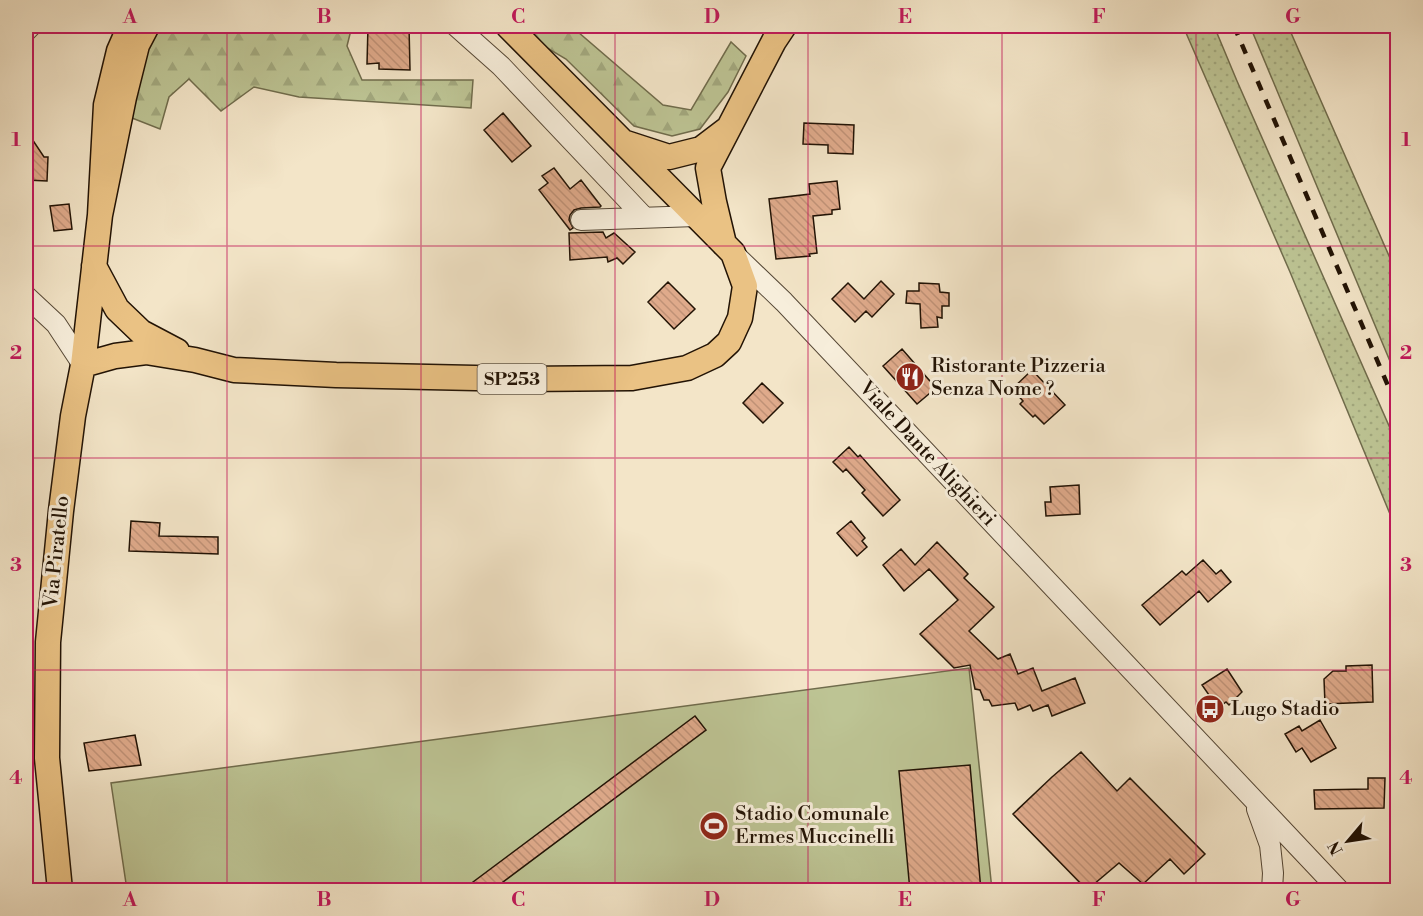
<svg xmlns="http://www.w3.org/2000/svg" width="1423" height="916" font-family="'Libre Bodoni',serif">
  <defs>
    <pattern id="grass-dots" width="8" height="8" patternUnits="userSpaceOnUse" patternTransform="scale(1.5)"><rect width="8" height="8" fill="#bdc494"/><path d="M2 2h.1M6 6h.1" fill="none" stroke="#a2a87e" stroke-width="1.8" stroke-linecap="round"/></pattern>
    <pattern id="forest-firs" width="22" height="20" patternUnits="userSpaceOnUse" patternTransform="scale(1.5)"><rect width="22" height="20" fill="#bdc494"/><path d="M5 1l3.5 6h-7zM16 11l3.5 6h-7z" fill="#a2a87e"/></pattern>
    <pattern id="building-back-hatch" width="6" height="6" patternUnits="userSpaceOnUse" patternTransform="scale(1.5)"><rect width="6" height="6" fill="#dfaa8b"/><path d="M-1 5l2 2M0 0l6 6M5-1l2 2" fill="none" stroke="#bf9176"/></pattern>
  </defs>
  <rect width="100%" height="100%" fill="#f3e5c8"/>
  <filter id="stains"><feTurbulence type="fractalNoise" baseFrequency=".00333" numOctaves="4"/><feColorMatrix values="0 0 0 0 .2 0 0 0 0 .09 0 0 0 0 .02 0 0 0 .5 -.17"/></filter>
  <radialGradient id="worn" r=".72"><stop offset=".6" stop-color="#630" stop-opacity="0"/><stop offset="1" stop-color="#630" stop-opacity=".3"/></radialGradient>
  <!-- grass -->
  <path fill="url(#grass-dots)" stroke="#706c4c" stroke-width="1.5" d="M1183,26H1214L1237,81L1397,444V531L1290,272Z
    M1250,26H1288L1397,274V378Z"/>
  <!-- forest -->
  <path fill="url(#forest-firs)" stroke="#706c4c" stroke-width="1.5" d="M161,26H352L347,46L362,80H473L471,108L299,97L254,87L221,111L189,79L169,97L160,129L132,118L143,55Z
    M510,26H571L663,105L691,110L731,42L746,56L728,92L700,129L672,136L634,126L566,59Z"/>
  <!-- park -->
  <path fill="#bdc494" stroke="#706c4c" stroke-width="1.5" d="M969,668L992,890H127L111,783Z"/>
  <!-- building -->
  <path fill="url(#building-back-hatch)" stroke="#221305" stroke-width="1.5" d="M368,26H409L410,70L379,69V63L367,64Z
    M503,113L531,146L512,162L484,130Z
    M804,123L854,125L853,154L828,153V145L803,144Z
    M26,130L44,157H48L47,181L26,180Z
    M554,168L570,189L581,180L601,206L600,207L581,208L574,210L570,215L569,220L573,228L570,230L539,190L548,183L542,176Z
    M837,181L840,209L832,210V214L813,216L817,253L809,254L810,256L776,259L769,199L810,194L809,184Z
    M69,204L72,229L54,231L50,206Z
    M603,232L606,238L614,233L635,252L623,264L617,258L608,262L607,257L570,260L569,233Z
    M881,281L894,294L872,317L866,311L855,322L832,299L848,283L864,299Z
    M668,282L695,309L674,329L648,302Z
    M919,283L939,284L940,292L949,293V306H942V318L937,317L938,327L921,328L920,304L906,303L907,291H919Z
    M902,349L936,388L917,404L883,366Z
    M1032,370L1065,405L1044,424L1035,415L1033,417L1020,404L1023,401L1012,389Z
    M762,383L783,403L763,423L743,403Z
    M849,447L858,457L860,455L900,500L883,516L862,493L865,490L846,469L843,472L833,462Z
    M1079,485L1080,514L1046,516L1045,502H1051L1050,487Z
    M131,521L160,523L159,536L218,537V554L129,551Z
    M851,521L865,538L862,541L867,547L857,556L837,533Z
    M937,542L968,574L964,578L994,607L969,631L998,659L1010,654L1018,674L1033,668L1042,691L1075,678L1085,703L1052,716L1048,705L1033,711L1030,705L1018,710L1015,703L992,706L989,700H984L980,690L975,689L970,665L954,668L920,634L958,600L929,569L904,591L883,565L901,549L915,565Z
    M1203,560L1216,574L1221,570L1231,582L1208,602L1199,591L1160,625L1142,605L1182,571L1186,575Z
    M1372,665L1373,702L1325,704L1324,679L1333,671H1346V666Z
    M1227,669L1242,692L1229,705L1226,702L1218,708L1202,685Z
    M695,716L706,730L491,891H461Z
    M1320,720L1336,748L1311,762L1302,748L1296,752L1285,734L1299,726L1302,731Z
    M135,735L141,765L89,771L84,743Z
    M1081,752L1117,791L1130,778L1205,854L1184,874L1170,859L1143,884L1119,863L1087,890L1013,814L1052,777Z
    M970,765L981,891H910L899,771Z
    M1368,778H1385L1384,808L1315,809L1314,790L1368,789Z"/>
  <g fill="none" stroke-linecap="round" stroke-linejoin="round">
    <!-- minor casing -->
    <g stroke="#564836" stroke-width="22">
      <path id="minor" d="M456,26L501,66L644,217
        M26,31L31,26
        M581,220L696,216
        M733,253L784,302L1339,890
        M26,296L56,324L83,365
        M1257,809L1270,845L1273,873L1272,890"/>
    </g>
    <!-- major casing -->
    <g stroke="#221305" stroke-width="27">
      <path id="major" d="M130,26L119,51L106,105L100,215L124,97L137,45L147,26
        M626,143L669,157L701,149L726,130
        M724,244L714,202L708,168L774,41L784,26
        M94,266L117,309L141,332L177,351
        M83,365L115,356L146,352L195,360L234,370L336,375L522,379L632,378L687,368L715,355L729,342L740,318L745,286L733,253L508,26
        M60,890L47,758L48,642L61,511L73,416L83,365L100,215"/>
    </g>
    <!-- minor -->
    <use href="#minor" stroke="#f7eedb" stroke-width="20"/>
    <!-- major -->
    <use href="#major" stroke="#eac284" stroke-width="24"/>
    <!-- rail -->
    <path stroke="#221305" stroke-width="4.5" stroke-dasharray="10 10" stroke-linecap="butt" d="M1234,26L1398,409"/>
  </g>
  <!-- grid -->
  <path fill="none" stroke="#c2185b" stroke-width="1.5" stroke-opacity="0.55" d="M227,26V890M421,26V890M615,26V890M808,26V890M1002,26V890M1196,26V890M26,246H1398M26,458H1398M26,670H1398"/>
  <!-- icons -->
  <defs>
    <g id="restaurant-disc" transform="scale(1.5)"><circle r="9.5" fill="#8f2418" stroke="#f7eedb"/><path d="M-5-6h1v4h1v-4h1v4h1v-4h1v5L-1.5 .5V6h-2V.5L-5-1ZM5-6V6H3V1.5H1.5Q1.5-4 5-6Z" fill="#fff"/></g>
    <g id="bus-disc" transform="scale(1.5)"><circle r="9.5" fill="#8f2418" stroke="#f7eedb"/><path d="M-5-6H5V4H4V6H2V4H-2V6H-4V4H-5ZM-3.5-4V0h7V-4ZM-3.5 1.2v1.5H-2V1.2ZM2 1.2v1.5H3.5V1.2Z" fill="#fff"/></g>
    <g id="stadium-disc" transform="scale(1.5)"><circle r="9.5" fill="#8f2418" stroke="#f7eedb"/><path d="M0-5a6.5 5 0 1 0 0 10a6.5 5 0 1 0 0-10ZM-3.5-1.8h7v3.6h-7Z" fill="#fff"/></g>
  </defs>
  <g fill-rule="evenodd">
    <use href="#restaurant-disc" x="910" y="377"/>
    <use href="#bus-disc" x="1210" y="709"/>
    <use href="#stadium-disc" x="714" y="826"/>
  </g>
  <g text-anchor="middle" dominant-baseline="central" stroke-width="6" stroke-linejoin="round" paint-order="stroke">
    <!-- shield labels -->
    <rect fill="#f7eedb" stroke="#625545" stroke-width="1.5" x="477.5" y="364" width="69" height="30" rx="4.5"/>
    <g font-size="18" font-weight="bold" fill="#221305">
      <text x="512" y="379">SP253</text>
    </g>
    <!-- poi labels -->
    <g font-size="20" fill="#221305" stroke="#f7eedb" text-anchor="start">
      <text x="931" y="366">Ristorante Pizzeria<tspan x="931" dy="23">Senza Nome ?</tspan></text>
      <text x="1231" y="709">Lugo Stadio</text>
      <text x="735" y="814">Stadio Comunale<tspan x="735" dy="23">Ermes Muccinelli</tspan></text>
    </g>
    <!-- street labels -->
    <g font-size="20" fill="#221305" stroke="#f7eedb">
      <text transform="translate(927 454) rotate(47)">Viale Dante Alighieri</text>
      <text transform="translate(57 552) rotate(-84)">Via Piratello</text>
    </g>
  </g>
  <!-- margin -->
  <rect width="1423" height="916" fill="none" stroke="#f3e5c8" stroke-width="66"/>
  <!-- north arrow -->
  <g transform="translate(1348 841) rotate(241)" stroke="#f7eedb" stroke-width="4.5" paint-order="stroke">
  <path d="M0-4.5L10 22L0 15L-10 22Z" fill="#221305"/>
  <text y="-9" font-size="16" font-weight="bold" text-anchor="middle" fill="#221305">N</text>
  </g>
  <rect x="33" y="33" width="1357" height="850" fill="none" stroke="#c2185b" stroke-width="2"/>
  <g font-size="20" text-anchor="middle" font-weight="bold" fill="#c2185b">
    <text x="130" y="23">A</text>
    <text x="324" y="23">B</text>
    <text x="518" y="23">C</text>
    <text x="712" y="23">D</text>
    <text x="905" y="23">E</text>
    <text x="1099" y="23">F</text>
    <text x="1293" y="23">G</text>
    <text x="16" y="146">1</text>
    <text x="1406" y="146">1</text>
    <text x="16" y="359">2</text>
    <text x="1406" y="359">2</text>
    <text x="16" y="571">3</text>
    <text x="1406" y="571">3</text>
    <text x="16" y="784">4</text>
    <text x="1406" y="784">4</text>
    <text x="130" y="906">A</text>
    <text x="324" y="906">B</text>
    <text x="518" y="906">C</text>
    <text x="712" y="906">D</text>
    <text x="905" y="906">E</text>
    <text x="1099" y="906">F</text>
    <text x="1293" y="906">G</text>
  </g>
  <rect width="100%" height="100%" filter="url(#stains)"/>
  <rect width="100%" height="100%" fill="url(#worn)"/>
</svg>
